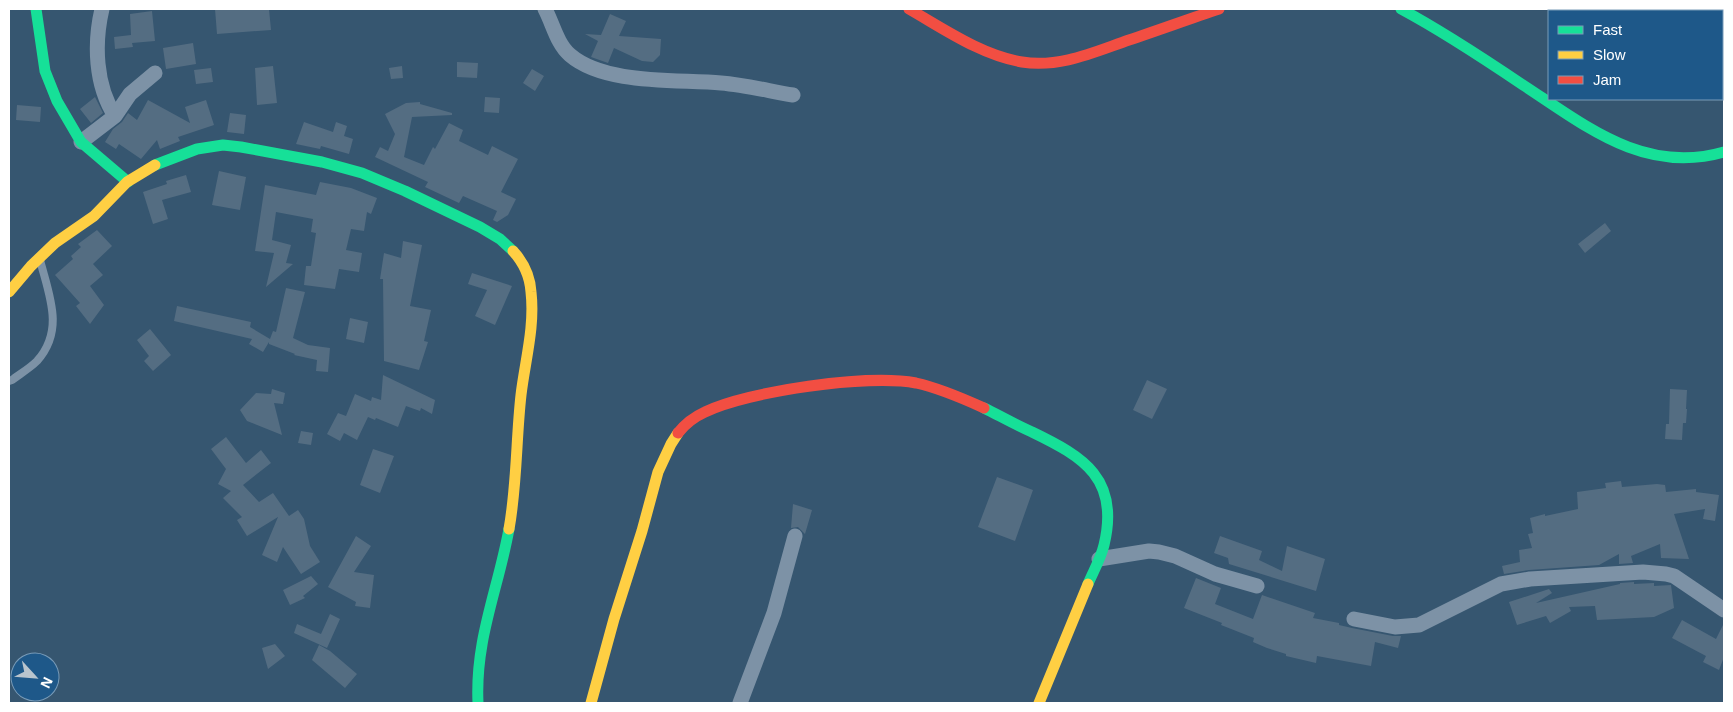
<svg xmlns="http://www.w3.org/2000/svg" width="1733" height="712" font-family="Arial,sans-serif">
  <rect width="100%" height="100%" fill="#365670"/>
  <!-- building -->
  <path fill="#546d82" d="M215,9H269L271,30L217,34Z
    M152,11L155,41L132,43L133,47L115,49L114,37L131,35L130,14Z
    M610,14L626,21L619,36L661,39L660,55L653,62L642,61L614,48L608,63L591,57L598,41L585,34L601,35Z
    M193,43L196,64L166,69L163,48Z
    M457,62L478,63L477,78L457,77Z
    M273,66L277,103L257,105L255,68Z
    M402,66L403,78L391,79L389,68Z
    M211,68L213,82L196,84L194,70Z
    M532,69L544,76L535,91L523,83Z
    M95,97L103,113L91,123L80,109Z
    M485,97L500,98L499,113L484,112Z
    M148,100L190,123L185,107L206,100L214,125L178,137L180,141L160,149L157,140L141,159L119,144L116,149L105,142L113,129L122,122L128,113L137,120Z
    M420,102V104L452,113V115L412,117L404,157L424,165L433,147L435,149L449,123L463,130L459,141L488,155L492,146L518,159L501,192L516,199L508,215L497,222L493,220L497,211L463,196L459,203L425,187L428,182L375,157L380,147L388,151L395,134L385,114L406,103Z
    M17,105L41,107L40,122L16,120Z
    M230,113L246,115L244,134L227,132Z
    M304,122L333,132L336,122L347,126L344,136L353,139L349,154L321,146L320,149L296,144Z
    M219,171L246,177L240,210L212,205Z
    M186,175L191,192L162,200L168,219L153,224L143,192L167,184L166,181Z
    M320,182L351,188L377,198L371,214L367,212L364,231L351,229L346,250L362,253L359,272L339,269L335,289L304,285L306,266H311L316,233L311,232L313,219L276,212L272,240L291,245L286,263L293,264L266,287L274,253L255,251L265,185L316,195Z
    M1605,223L1611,231L1585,253L1578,244Z
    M97,230L112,246L93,264L103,275L90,286L104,305L90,324L76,306L80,303L55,275L73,259L71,256L81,247L78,244Z
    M403,241L422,245L410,306L431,310L424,341L428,342L419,370L384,361L383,279H380L384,253L401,258Z
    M472,273L512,286L495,325L475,316L487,290L468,284Z
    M286,288L305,292L293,338L308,345L330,348L328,372L316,371L317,360L294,355L295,354L269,344V342L263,352L249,344L252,339L174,321L177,306L251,322L250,327L270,339L273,331L276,332Z
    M350,318L368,322L364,343L346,339Z
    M150,329L171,355L153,371L144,361L149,356L137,340Z
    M383,375L435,400L432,414L421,408L420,411L406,406L398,427L376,418L375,420L368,417L357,440L344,433L340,441L327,434L338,413L346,416L355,394L371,401L372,397L381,400Z
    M1147,380L1167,389L1152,419L1133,410Z
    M272,389L285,393L283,404L274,403L282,435L247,421L240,410L256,393L271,394Z
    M1670,389L1687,390L1686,409H1687L1686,423H1683L1682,440L1665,439L1666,424H1669Z
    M301,431L313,433L311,445L298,443Z
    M226,437L246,463L261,450L271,463L243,485L259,502L273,493L289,516L298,510L304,519L310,546L320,562L301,574L283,547L277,562L262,555L278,517L247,536L237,520L242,517L223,498L231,491L218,484L226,469L211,449Z
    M373,449L394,456L380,493L360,485Z
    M997,477L1033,490L1015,541L978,527Z
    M1621,481L1622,487L1657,484L1665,485L1666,492L1696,489V492L1719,495L1715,521L1703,519L1705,509L1674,514L1689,559L1661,558L1660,544L1631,556L1633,563L1619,564V554L1599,565L1529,570L1504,574L1502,566L1520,562L1519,550L1532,548L1528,534L1533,533L1530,518L1545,514V516L1578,509L1577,492L1606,488L1605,483Z
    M793,504L812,510L805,534L798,527L791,528Z
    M356,536L371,546L354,572L374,575L370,608L355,606L356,602L328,587Z
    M1220,536L1262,551L1259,560L1282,571L1287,546L1325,559L1316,591L1229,564L1228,558L1214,553Z
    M311,576L318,584L303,596L305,598L290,605L283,590Z
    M1196,578L1221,588L1215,604L1253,619L1262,595L1315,613L1313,618L1339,623V625L1352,628L1393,636H1401L1398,648L1375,642L1371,666L1317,656L1316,663L1286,656V654L1267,648L1253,642L1254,638L1221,625L1222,623L1184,608Z
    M1634,582V584L1654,583V586L1671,585L1674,608L1654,617L1597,620L1595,606L1569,607L1571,611L1550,623L1546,616L1517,625L1509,602L1549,589L1552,593L1536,603L1620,584V583Z
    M330,614L340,619L327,648L294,633L297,624L321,634Z
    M1682,620L1716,639L1724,623V657L1719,670L1703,662L1706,656L1672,638Z
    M275,644L285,656L268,669L262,648Z
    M319,645L330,651L357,674L345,688L312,660Z"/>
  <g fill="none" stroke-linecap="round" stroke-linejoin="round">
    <!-- lane -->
    <path stroke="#7d92a6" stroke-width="8" d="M9,381L12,380C20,374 30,368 37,361C65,330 49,295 40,260"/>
    <!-- street -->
    <path stroke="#7d92a6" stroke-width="15" d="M545,9C553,24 557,44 570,55C605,85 677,79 721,83C745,85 769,91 793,95
      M115,116L130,94L155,73
      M81,142L115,116C95,85 94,43 102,9
      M1099,559L1149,551L1159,552L1175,556L1215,574L1257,586
      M1354,619L1395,627L1419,625L1501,584L1530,579L1643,572L1666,574L1674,576L1724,610
      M740,703L774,613L795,536"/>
    <!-- fast -->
    <path stroke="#16e098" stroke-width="11" d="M36,9L45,71L57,101L81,142L128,182
      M1401,9C1444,32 1483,58 1523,85C1586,126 1644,175 1724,152
      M155,165L197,149L223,145L241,147L322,162L362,173L405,191L480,227L500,239L513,251
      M984,408C1000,416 1016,425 1032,432C1084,457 1120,479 1104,545C1101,558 1093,572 1088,584
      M478,703C475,639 498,590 509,529"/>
    <!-- slow -->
    <path stroke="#ffcf43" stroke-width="11" d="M9,292L31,266L55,243L94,216L127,182L155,165
      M509,529C517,485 516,440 521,395C525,361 535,327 531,292C530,276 524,263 513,251
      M591,703L614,619L642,531L658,472L671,444L678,433
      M1039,703L1088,584"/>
    <!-- jam -->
    <path stroke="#f24e42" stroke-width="11" d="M909,9C944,29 981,55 1022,62C1060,68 1094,52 1129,40C1159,30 1189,19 1219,9
      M678,433C685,424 694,417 705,412C748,391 868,374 916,383C939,388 962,398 984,408"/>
  </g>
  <!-- border -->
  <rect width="1733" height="712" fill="none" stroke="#ffffff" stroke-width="20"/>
  <!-- legend -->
  <rect x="1548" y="10" width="175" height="90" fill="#1e5889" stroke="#789bb8"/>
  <rect x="1558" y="26" width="25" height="8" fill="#16e098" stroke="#789bb8"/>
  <text x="1593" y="35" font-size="15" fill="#ffffff">Fast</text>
  <rect x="1558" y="51" width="25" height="8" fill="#ffcf43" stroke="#789bb8"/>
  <text x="1593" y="60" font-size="15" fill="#ffffff">Slow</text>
  <rect x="1558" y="76" width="25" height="8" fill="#f24e42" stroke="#789bb8"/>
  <text x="1593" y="85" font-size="15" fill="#ffffff">Jam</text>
  <!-- north arrow -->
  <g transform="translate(35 677) rotate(116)"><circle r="24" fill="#1e5889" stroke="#789bb8"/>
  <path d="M0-4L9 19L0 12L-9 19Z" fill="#b9c4cd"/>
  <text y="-8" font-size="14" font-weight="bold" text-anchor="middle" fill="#ffffff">N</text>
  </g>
</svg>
